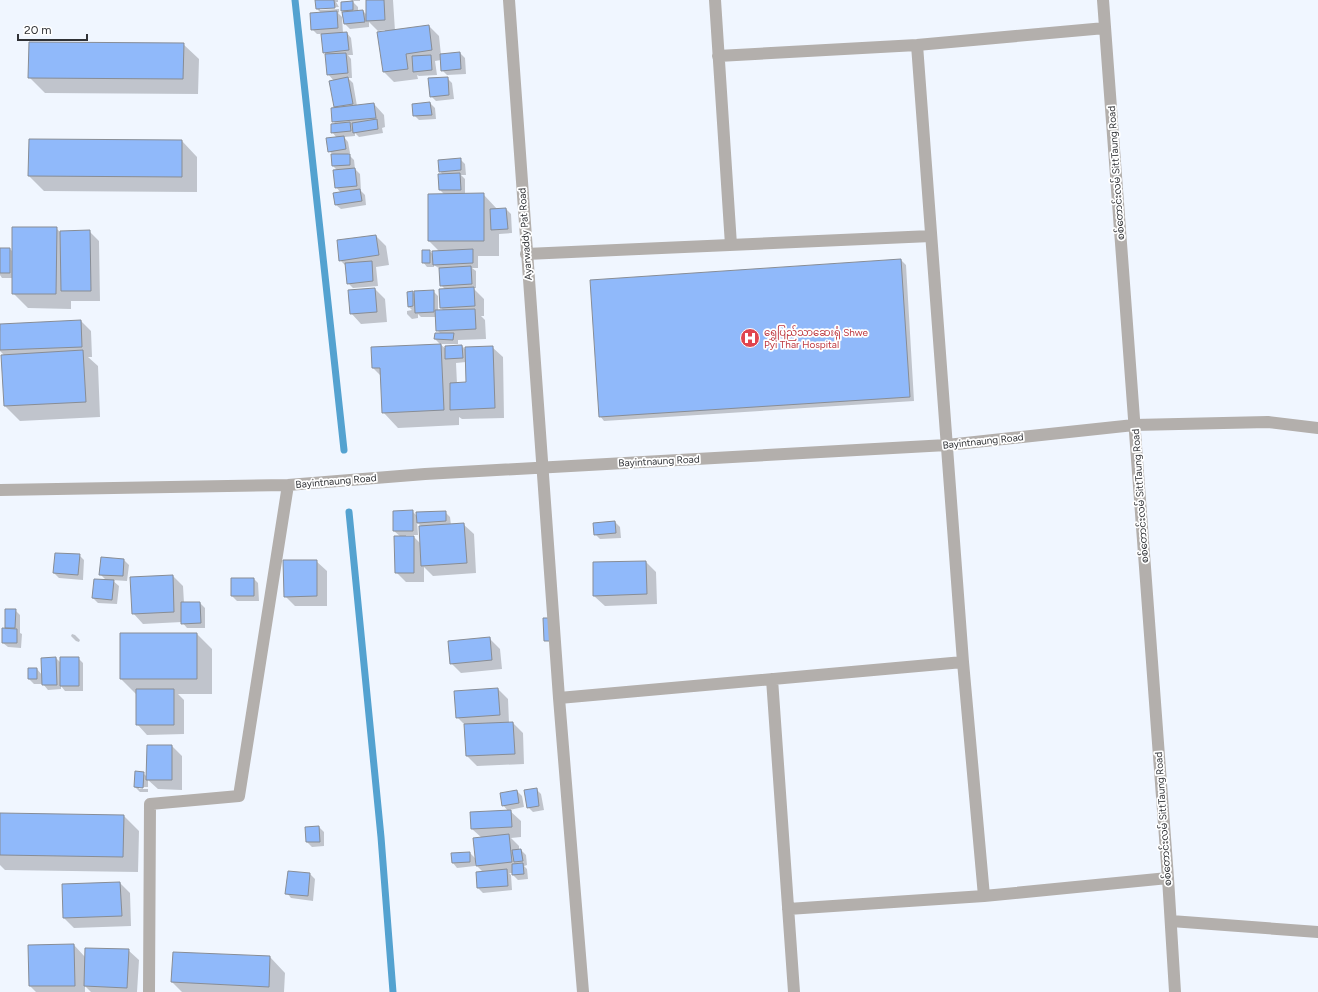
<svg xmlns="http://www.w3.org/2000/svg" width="1318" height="992" font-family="Figtree,'Noto Sans Myanmar',sans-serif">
  <rect width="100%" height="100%" fill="#f0f6ff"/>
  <!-- shadow -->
  <path fill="#0003" fill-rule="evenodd" d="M316,0H338V2H336L339,7L320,8V10L339,9V12L338,13L342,17L343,33H347L351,38L353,55H348L351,59L352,78H348L353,83L357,106L374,104L384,115L385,127L382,128L383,133L359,137L355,133V136L344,137L348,142L350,153L348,154L354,160L355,169L360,174L361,191L365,195L366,205L341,209L336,205L341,193L336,187L338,171L333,166L334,155L329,151L337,138L332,132L336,124L333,121L337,108L335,106L334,81L328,74L326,55L324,52L322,34H317L312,29L321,13L317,9Z
    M350,0H360V1H352Z
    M367,0H393L395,31L429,26L439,36L441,55L460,53L465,58L466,74L447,75L442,70L441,60L435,61L437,75L419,76L417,75L418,79L394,82L384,72L385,30L378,31L369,22V27L350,29L345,24V13L342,10L353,2L358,7V11H363L367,15Z
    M183,44L199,59L198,94L45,93L29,77Z
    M447,78L452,83L454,99L436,101L431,96Z
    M430,103L435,108L436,119L419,120L414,115Z
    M182,141L197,157V192L44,191L29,176Z
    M460,159L465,164L466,175H461L465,179V195L483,194L498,210L506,209L511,214L512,233L499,234V256H478V268H472L476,271V288H473L484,299V316H481L485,320L486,339L458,340V344H440L446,349L462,346L466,350L492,347L503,357L504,418L462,419L459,417V425L398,428L383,412L381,376L373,368L441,345L435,339L441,334L437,330V317H421L418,314V318L412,319L407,314V311L412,310L409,307L412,292L416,295L433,291L438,296V311H444L441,308L446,290L441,285L440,269L434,265V267H427L423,262L429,251L434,255L440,252L429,241L445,195L440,190L443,175L440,171ZM466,362L467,383L457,384L456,363Z
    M56,228L61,233L89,231L99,241L100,301H71V309L28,308L13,293V278H2L0,275V249H10L13,252Z
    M376,236L386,246L389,265L376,267L378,286L353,288L348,283L346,266L340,260Z
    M901,260L906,265L914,401L604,421L600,416Z
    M375,289L385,299L387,322L361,324L351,313Z
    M81,321L91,331L92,357H88L98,366L100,417L20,421L5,406L2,356L4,355L0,351V325Z
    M412,511L417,516L445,512L450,517L451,525L463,524L474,534L476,573L433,576L424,567V582H406L396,572L401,537L394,531ZM417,522L422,527L421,544L414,537H406V535H418Z
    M615,522L620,527L621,538L600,539L595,534Z
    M79,555L84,560L83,580L59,578L54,573Z
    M102,558L124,560L129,565L127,581L112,580L119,586L117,604L98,603L93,598L107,581L100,574Z
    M316,561L327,571V606H295L285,596Z
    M646,562L656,572L657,604L605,606L594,596Z
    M173,576L183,586L184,603H200L205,608V628H187L182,622L143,624L133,613Z
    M254,579L258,583L259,601H237L232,596Z
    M6,610H15L20,615V633L22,634L21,648L8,647L3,643L6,629Z
    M72,634L75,635L80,640L79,642L76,641L71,636Z
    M197,634L212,649V694H178L184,700V734L147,735L137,724L136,694L121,679Z
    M489,638L500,649L502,669L461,673L451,663Z
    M56,658L61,663L78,658L83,663V691H65L61,686V689L48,690L43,684H34L29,679L37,669L42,675Z
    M498,689L508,699L509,723H513L523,733L524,764L477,766L467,756L466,726L457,717Z
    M172,746L182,756V790L158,789L148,780V787H139V789H148V792H140L135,787L143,773L147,777Z
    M536,789L541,794L544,810L533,812L528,807Z
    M517,791L522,796L524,807L509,810L521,821V837L511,838L519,846V850H521L526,855L527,865L524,866L527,869L528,879L518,880L513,875V873H509L511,875L512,890L483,893L478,888L483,872L477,866L482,838L472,829L508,811L503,805Z
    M0,814L124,816L139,831L138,872L5,870L0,865Z
    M319,827L324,832V846L312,847L307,842Z
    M470,853L476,859L475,860V866L457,868L453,863Z
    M310,874L315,879L313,901L291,898L287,893Z
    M120,883L130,893L131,926L74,928L64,918L63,885Z
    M74,945L85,957L128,950L139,960L137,992H91L85,986V992H36L30,986L29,946Z
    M270,957L285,973L284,992H182L172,982Z"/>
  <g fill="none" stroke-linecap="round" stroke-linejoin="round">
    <!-- stream -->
    <path stroke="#54a2d0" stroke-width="7" d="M295,0L344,450
      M349,512L381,837L393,992"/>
  </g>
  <!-- building -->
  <path fill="#90b9fa" stroke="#888d95" d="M315,0H334L335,8L316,9Z
    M366,0H384L385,20L366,21Z
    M353,1V10L341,11V2Z
    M363,10L365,22L344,24L342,12Z
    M337,11L338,28L311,30L310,13Z
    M429,25L432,50L406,54L408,69L383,72L377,32Z
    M347,32L349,50L323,53L321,34Z
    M29,42L184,43L183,79L28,78Z
    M460,52L461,69L441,71L440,54Z
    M346,53L348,73L327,75L325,54Z
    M431,55L432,70L413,72L412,56Z
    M348,77L353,104L334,107L329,81Z
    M448,77L449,95L430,97L428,78Z
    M430,102L432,115L413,116L412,104Z
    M374,103L376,118L332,122L331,108Z
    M377,119L378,129L353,133L352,123Z
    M350,122L351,131L331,133V124Z
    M344,136L346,149L328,152L326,138Z
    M29,139L182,140V177L28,176Z
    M331,154H350V165L332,166Z
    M461,158V170L439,172L438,160Z
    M355,168L357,186L335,188L333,170Z
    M460,173L461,190H439L438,174Z
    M360,189L362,201L335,205L333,193Z
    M484,193V241H428V194Z
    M506,208L508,229L491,230L490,209Z
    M12,227H57L56,294H12Z
    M90,230L91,291H61L60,231Z
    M376,235L379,255L339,261L337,240Z
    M0,248H10V273H0Z
    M473,249V263L433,265L432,251Z
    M422,250H430V263H422Z
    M901,259L910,397L599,417L590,280Z
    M372,261L373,281L347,284L345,263Z
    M471,266L472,284L440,286L439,268Z
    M474,287L475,306L440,308L439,289Z
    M375,288L377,312L350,314L348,290Z
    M434,290V312L415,313L414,291Z
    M413,291V306L408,307L407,292Z
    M475,309L476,329L436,331L435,310Z
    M81,320L82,347L0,350V324Z
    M435,333H454L453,340L434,339Z
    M441,344L444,410L382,413L380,368H372L371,347Z
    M462,345L463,358L445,359V346Z
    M493,346L495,408L450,410V383L466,382L465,347Z
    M83,350L86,402L4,406L1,355Z
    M413,510V531H393V511Z
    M446,511V521L417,523L416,512Z
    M615,521L616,533L594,535L593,523Z
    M464,523L467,563L421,566L419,526Z
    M394,536H414V573H395Z
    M55,553L80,554L78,575L53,573Z
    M101,557L124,559L123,576L99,575Z
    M283,560H317V596L284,597Z
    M646,561L647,594L593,596V562Z
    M173,575L174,612L132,614L130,577Z
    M231,578H254V596H231Z
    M94,579L114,580L112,600L92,598Z
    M181,602H200L201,623L181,624Z
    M5,609H16L15,628H5Z
    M543,618H549L550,641H544Z
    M2,628L17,629V643H2Z
    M120,633H197V679H120Z
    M490,637L492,660L450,664L448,641Z
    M56,657L57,685H42L41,658Z
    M60,657H79V686H60Z
    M28,668H37V679H28Z
    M498,688L500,715L456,718L454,691Z
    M136,689H174V725H136Z
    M513,722L515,754L466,756L464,724Z
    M147,745H172V780H146Z
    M135,771L144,772L143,788L134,787Z
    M537,788L539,806L527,808L524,790Z
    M517,790L519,803L502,806L500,793Z
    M511,810L512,827L471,829L470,812Z
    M0,813L124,815L123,857L0,855Z
    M319,826L320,842H306L305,827Z
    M509,834L512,862L476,866L473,838Z
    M521,849L523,861L514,862L512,850Z
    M470,852V862L452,863L451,853Z
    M523,863L524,874L512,875V864Z
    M507,869L508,886L477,888L476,872Z
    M288,871L310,873L308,896L285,894Z
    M120,882L122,916L63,918L62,884Z
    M74,944L75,986H29L28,945Z
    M85,948L129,949L127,988L84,986Z
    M173,952L270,956L269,987L171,982Z"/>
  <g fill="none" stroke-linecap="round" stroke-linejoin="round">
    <!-- minor -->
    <path stroke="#b3afac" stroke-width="12" d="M509,0L559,698L583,992
      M715,0L731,245
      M1103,0L1168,878L1175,992
      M917,45L963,662L984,896
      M718,56L917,45L1105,28
      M526,254L931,236
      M0,490L288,485L425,474L947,445L1134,425L1268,422L1318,428
      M772,679L794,992
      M559,698L963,662
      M788,909L984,896L1168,878
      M1171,921L1318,932
      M149,992L150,804L239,796L288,485"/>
  </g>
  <!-- icons -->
  <defs>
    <g id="hospital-disc" transform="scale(1)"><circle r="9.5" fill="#e0444e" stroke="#fff"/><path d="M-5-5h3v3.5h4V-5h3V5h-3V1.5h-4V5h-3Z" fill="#fff"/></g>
  </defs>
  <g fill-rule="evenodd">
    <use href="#hospital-disc" x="750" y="338"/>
  </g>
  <g text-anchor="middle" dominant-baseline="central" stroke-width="3.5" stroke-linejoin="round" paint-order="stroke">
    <!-- street labels -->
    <g font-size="10" fill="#303236" stroke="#fff">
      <text transform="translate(1116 173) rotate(-94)">စစ်တောင်းလမ် SittTaung Road</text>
      <text transform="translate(525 234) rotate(-94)">Ayarwaddy Pat Road</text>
      <text transform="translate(983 441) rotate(-6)">Bayintnaung Road</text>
      <text transform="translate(659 461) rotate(-3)">Bayintnaung Road</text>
      <text transform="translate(336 481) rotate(-5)">Bayintnaung Road</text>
      <text transform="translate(1140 496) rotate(-94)">စစ်တောင်းလမ် SittTaung Road</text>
      <text transform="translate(1163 819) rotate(-94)">စစ်တောင်းလမ် SittTaung Road</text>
    </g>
    <!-- health labels -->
    <g font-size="10" fill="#be3a42" stroke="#fff" text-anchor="start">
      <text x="764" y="332">ရွှေပြည်သာဆေးရုံ Shwe<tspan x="764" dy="12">Pyi Thar Hospital</tspan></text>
    </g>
  </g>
  <!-- scale -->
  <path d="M18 34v6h69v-6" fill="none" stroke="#303236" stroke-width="2"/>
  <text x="24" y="34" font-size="12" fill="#303236" stroke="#ffffff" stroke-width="3" paint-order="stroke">20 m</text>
</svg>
